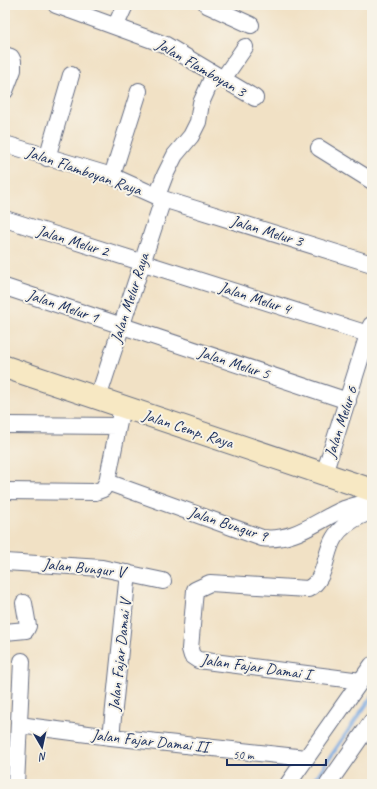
<svg xmlns="http://www.w3.org/2000/svg" width="377" height="789" font-family="Caveat,sans-serif">
  <rect width="100%" height="100%" fill="#f7f3e8"/>
  <filter id="ink" filterUnits="userSpaceOnUse"><feTurbulence type="fractalNoise" baseFrequency=".025" numOctaves="2"/><feDisplacementMap in="SourceGraphic" scale="8" xChannelSelector="R" yChannelSelector="G"/><feConvolveMatrix kernelMatrix="1 2 1 2 8 2 1 2 1" color-interpolation-filters="sRGB"/></filter>
  <filter id="wash" filterUnits="userSpaceOnUse"><feTurbulence type="fractalNoise" baseFrequency=".012" numOctaves="4" result="noise"/><feDisplacementMap in="SourceGraphic" scale="16" xChannelSelector="R" yChannelSelector="G"/><feGaussianBlur stdDeviation="0.9" result="paint"/><feColorMatrix in="noise" values="0 0 0 0 0 0 0 0 0 0 0 0 0 0 0 0 0 1.4 0 .05"/><feComposite in="paint" operator="in"/></filter>
  <g filter="url(#wash)">
    <rect width="100%" height="100%" fill="#f1e1c5"/>
    <g fill="none" stroke-linecap="round" stroke-linejoin="round">
      <!-- stream -->
      <path stroke="#74a5df" stroke-width="4" d="M312,784L372,696"/>
    </g>
  </g>
  <g filter="url(#ink)">
    <g fill="none" stroke-linecap="round" stroke-linejoin="round">
      <!-- street casing -->
      <g stroke="#666d82" stroke-width="18">
        <path id="street" d="M56,5L166,45L255,98
          M207,5L251,25
          M116,25L125,5
          M5,55L11,57L13,61V70L5,91
          M223,79L245,47
          M5,144L112,176L163,199L372,264
          M319,148L372,181
          M47,158L71,75
          M112,176L139,91
          M157,196L165,175L175,155L191,136L198,122L201,103L214,74
          M5,219L368,334
          M5,287L348,401
          M98,398L163,199
          M5,425L118,426
          M324,474L371,325
          M107,482L262,538C294,542 316,521 344,509C352,506 362,504 371,501
          M5,491L95,492L103,489L107,482L122,407
          M5,562L102,568L163,581
          M5,632L26,630L28,626L24,603
          M361,681L198,660L192,656L190,649L195,590L210,583L308,589C327,579 324,554 334,538C341,526 353,519 365,514
          M19,725L111,737L306,758
          M111,737L128,573
          M16,784L22,661
          M288,784L372,665
          M328,784L372,721"/>
      </g>
      <!-- secondary casing -->
      <g stroke="#666d82" stroke-width="24">
        <path id="secondary" d="M5,367L372,490"/>
      </g>
      <!-- street -->
      <use href="#street" stroke="#fff" stroke-width="16"/>
      <!-- secondary -->
      <use href="#secondary" stroke="#f7e8c3" stroke-width="22"/>
    </g>
  </g>
  <g text-anchor="middle" dominant-baseline="central" stroke-width="4" stroke-linejoin="round" paint-order="stroke">
    <!-- street labels -->
    <g font-size="16" fill="#1b2f5e" stroke="#f7f3e8">
      <text transform="translate(201 68) rotate(30)">Jalan Flamboyan 3</text>
      <text transform="translate(84 171) rotate(19)">Jalan Flamboyan Raya</text>
      <text transform="translate(267 231) rotate(17)">Jalan Melur 3</text>
      <text transform="translate(73 241) rotate(17)">Jalan Melur 2</text>
      <text transform="translate(130 298) rotate(-72)">Jalan Melur Raya</text>
      <text transform="translate(255 298) rotate(18)">Jalan Melur 4</text>
      <text transform="translate(63 306) rotate(19)">Jalan Melur 1</text>
      <text transform="translate(234 363) rotate(18)">Jalan Melur 5</text>
      <text transform="translate(341 422) rotate(-72)">Jalan Melur 6</text>
      <text transform="translate(188 429) rotate(18)">Jalan Cemp. Raya</text>
      <text transform="translate(228 524) rotate(18)">Jalan Bungur 9</text>
      <text transform="translate(84 568) rotate(6)">Jalan Bungur V</text>
      <text transform="translate(120 655) rotate(-84)">Jalan Fajar Damai V</text>
      <text transform="translate(256 667) rotate(8)">Jalan Fajar Damai I</text>
      <text transform="translate(150 741) rotate(6)">Jalan Fajar Damai II</text>
    </g>
  </g>
  <!-- margin -->
  <rect width="377" height="789" fill="none" stroke="#f7f3e8" stroke-width="20"/>
  <!-- north arrow -->
  <g transform="translate(42 747) rotate(171)" stroke="#f7f3e8" stroke-width="3" paint-order="stroke">
  <path d="M0-3L7 15L0 10L-7 15Z" fill="#1b2f5e"/>
  <text y="-6" font-size="11" font-weight="bold" text-anchor="middle" fill="#1b2f5e">N</text>
  </g>
  <!-- scale -->
  <path d="M227 759v6h99v-6" fill="none" stroke="#1b2f5e" stroke-width="2"/>
  <text x="233" y="759" font-size="12" fill="#1b2f5e" stroke="#f7f3e8" stroke-width="3" paint-order="stroke">50 m</text>
</svg>
